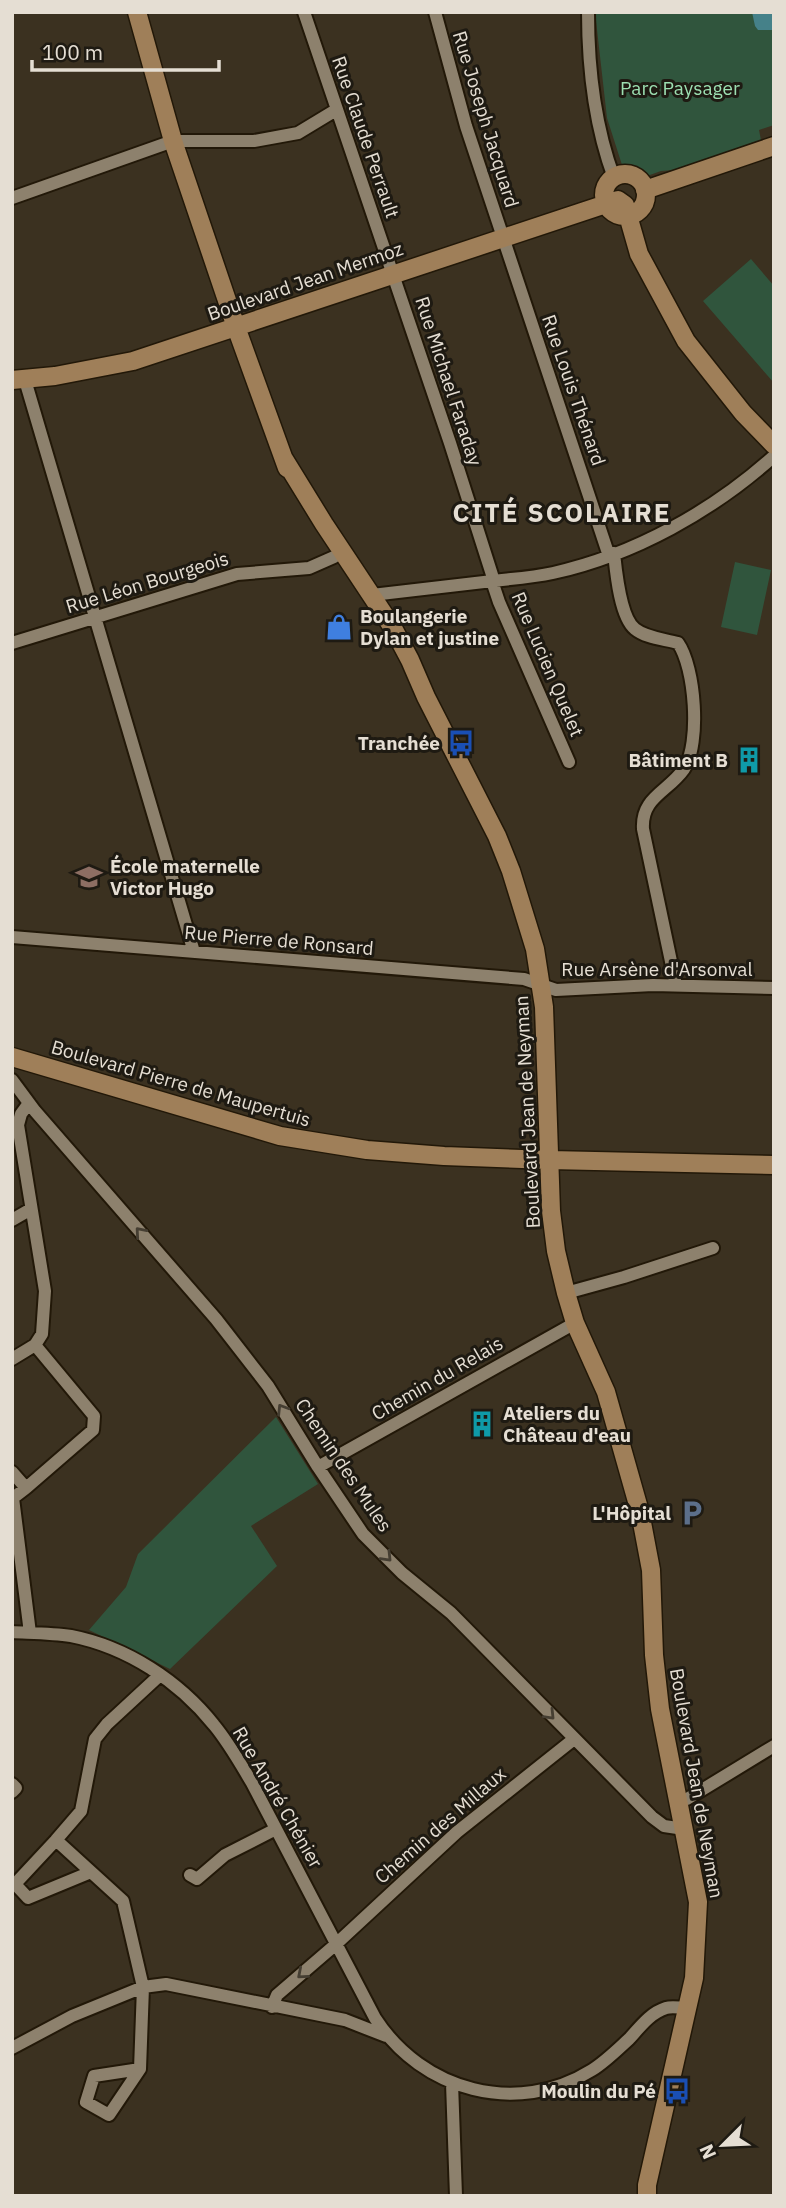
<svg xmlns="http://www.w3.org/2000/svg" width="786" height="2208" font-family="'IBM Plex Sans',sans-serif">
  <rect width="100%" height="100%" fill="#3b3120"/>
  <!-- green -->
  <path fill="#30553d" d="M595,12H774V125L759,130L761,140L674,170L661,171L647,176C640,168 633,165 622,165L607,118Z
    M751,259L774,286V383L703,301Z
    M735,562L771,570L757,635L721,627Z
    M276,1417L318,1484L251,1526L277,1566L170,1669L89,1630L126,1587L138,1554Z"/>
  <!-- water -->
  <path fill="#458189" d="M752,12H774V30H758L755,26Z"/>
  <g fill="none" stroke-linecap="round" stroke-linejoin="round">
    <!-- street casing -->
    <g stroke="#221808" stroke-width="16">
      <path id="street" d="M304,12L450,443L494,581
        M435,12L466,126L609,556
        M588,12C588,69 594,124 614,178
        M12,198L173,141H254L298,133L336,110
        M25,380L194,952
        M614,553C616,572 620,617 635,629C646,638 664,639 678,643C695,667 701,743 684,769C668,792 641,797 643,829L676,985
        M492,581L499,602L569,762
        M372,595C409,591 447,586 484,582C507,579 530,578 553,573C634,555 713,511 774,456
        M12,643L237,574L309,568L334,557
        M12,937L524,979L556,990L653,985L774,988
        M12,1080L35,1111L216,1319L268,1386L318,1467L363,1534L402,1573L451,1613L652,1817L664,1826L684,1829
        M12,1220L31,1209
        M566,1293L624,1277L713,1248
        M12,1359L35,1345L42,1334L45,1291L18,1125L21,1114L29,1103
        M318,1467L575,1323
        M12,1472L26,1488L93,1430L94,1416L35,1345
        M26,1488L13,1498L30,1633
        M12,1632C31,1633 52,1633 71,1636C127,1647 179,1681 214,1725C229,1743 240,1763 252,1783L375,2018C422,2091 517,2117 592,2070C605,2062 618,2049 629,2039C640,2027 650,2013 666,2008C672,2006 680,2008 687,2008
        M12,1784L16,1788L12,1792
        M678,1801L687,1799L774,1746
        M56,1840L15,1884L28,1898L91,1872
        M190,1875L197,1879L225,1855L276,1829
        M272,2007L277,1995L335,1945L457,1832L574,1739
        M12,2048L72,2016L143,1987L166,1984L345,2020L386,2036
        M140,2069L94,2076L86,2102L109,2115L140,2069L143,1987L123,1901L56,1840L81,1811L95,1739L107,1724L160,1675
        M452,2083L456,2196"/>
    </g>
    <!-- secondary casing -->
    <g stroke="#221808" stroke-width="21">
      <path id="secondary" d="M137,12L173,141L236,327L287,468
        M604 195a21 21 0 1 1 42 0a21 21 0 1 1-42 0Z
        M645,190L774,146
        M12,380L55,376L133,361L618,200L625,205L639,254L686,341L743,413L774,445
        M284,459L324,524L393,628L410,660L426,697L497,836L511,871L535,949L544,1007L551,1211L556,1251L566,1293L575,1323L606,1392L640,1512L651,1570L654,1655L660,1709L698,1902L694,1978L647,2185V2196
        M12,1057L280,1136L367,1150L444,1156L550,1160L774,1165"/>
    </g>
    <!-- street -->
    <use href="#street" stroke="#8d816d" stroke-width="12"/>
    <!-- secondary -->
    <use href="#secondary" stroke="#9f7f59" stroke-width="18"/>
  </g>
  <!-- one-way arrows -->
  <defs><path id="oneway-chevron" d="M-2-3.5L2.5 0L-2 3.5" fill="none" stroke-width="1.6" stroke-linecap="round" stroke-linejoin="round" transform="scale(1.75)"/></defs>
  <g stroke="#453e32">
    <use href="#oneway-chevron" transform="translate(140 1232) rotate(-131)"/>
    <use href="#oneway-chevron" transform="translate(282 1409) rotate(-122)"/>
    <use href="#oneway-chevron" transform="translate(387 1557) rotate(46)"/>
    <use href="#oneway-chevron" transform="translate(550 1715) rotate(46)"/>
    <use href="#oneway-chevron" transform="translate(302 1974) rotate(139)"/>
  </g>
  <!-- icons -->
  <defs>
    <g id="shop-bare" transform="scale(2.1)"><path d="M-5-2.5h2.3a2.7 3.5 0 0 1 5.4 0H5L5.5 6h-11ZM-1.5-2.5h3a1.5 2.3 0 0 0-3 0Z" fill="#3f7fe0" stroke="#1e1a12" stroke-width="2.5" paint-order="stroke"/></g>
    <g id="bus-bare" transform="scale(2.1)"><path d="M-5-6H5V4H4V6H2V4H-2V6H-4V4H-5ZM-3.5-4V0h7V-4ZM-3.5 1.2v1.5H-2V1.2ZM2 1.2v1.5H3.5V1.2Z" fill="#1a4fb4" stroke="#1e1a12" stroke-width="2.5" paint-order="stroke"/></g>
    <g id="building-bare" transform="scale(2.1)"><path d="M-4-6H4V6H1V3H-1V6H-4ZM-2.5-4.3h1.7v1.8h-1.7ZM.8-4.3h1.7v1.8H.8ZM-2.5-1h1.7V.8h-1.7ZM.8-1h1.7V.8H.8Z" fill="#0f9aa8" stroke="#1e1a12" stroke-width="2.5" paint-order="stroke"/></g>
    <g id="school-bare" transform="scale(2.1)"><path d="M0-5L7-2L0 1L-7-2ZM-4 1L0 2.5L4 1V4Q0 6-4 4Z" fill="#8d6e63" stroke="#1e1a12" stroke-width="2.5" paint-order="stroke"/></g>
    <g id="parking-bare" transform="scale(2.1)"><path d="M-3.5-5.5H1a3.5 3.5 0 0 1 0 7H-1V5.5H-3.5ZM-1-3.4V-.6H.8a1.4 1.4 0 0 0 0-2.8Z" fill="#5c6f8a" stroke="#1e1a12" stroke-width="2.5" paint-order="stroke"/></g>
  </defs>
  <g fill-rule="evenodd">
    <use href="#shop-bare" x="339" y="627"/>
    <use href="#bus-bare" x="461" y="743"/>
    <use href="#building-bare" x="749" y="760"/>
    <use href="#school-bare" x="89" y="877"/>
    <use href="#building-bare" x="482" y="1424"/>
    <use href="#parking-bare" x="692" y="1513"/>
    <use href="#bus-bare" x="677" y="2091"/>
  </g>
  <g text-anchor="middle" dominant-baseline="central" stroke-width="6" stroke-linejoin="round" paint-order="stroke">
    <!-- park labels -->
    <g font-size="19" fill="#9cdfb1" stroke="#1e1a12">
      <text x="680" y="88">Parc Paysager</text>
    </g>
    <!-- street labels -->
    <g font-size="19" fill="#e5ded3" stroke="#1e1a12">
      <text transform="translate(486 119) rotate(73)">Rue Joseph Jacquard</text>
      <text transform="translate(366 137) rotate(71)">Rue Claude Perrault</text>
      <text transform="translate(305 281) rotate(-19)">Boulevard Jean Mermoz</text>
      <text transform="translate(449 381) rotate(72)">Rue Michael Faraday</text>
      <text transform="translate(574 390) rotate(71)">Rue Louis Thénard</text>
      <text transform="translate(147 582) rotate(-17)">Rue Léon Bourgeois</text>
      <text transform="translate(548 664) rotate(67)">Rue Lucien Quelet</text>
      <text transform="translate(279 940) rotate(5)">Rue Pierre de Ronsard</text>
      <text x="657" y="969">Rue Arsène d'Arsonval</text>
      <text transform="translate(181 1083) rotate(16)">Boulevard Pierre de Maupertuis</text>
      <text transform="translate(527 1112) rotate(-93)">Boulevard Jean de Neyman</text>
      <text transform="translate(437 1378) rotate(-30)">Chemin du Relais</text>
      <text transform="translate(344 1465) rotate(56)">Chemin des Mules</text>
      <text transform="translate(697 1783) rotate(80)">Boulevard Jean de Neyman</text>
      <text transform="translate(278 1797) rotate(60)">Rue André Chénier</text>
      <text transform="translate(440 1825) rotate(-41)">Chemin des Millaux</text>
    </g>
    <!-- poi labels -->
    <g font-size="19" font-weight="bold" fill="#e5ded3" stroke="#1e1a12" text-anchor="end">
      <text x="360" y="616" text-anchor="start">Boulangerie<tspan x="360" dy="22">Dylan et justine</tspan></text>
      <text x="440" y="743">Tranchée</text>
      <text x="728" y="760">Bâtiment B</text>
      <text x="110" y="866" text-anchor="start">École maternelle<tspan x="110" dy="22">Victor Hugo</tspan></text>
      <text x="503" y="1413" text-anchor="start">Ateliers du<tspan x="503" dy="22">Château d'eau</tspan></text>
      <text x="671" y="1513">L'Hôpital</text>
      <text x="656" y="2091">Moulin du Pé</text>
    </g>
    <!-- district labels -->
    <g font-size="26" font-weight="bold" letter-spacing="2" fill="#e5ded3" stroke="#1e1a12">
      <text x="562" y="512">CITÉ SCOLAIRE</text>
    </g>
  </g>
  <!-- border -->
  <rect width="786" height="2208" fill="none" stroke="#e5ded3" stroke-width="28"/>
  <!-- north arrow -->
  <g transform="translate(723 2145) rotate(246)" stroke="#1e1a12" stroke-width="5" paint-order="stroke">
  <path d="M0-5L12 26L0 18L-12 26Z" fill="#e5ded3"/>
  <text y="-10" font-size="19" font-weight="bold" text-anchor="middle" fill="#e5ded3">N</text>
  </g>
  <!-- scale -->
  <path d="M32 60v10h187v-10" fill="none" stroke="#e5ded3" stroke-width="3.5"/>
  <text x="42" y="60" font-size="21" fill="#e5ded3" stroke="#1e1a12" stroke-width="5" paint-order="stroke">100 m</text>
</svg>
